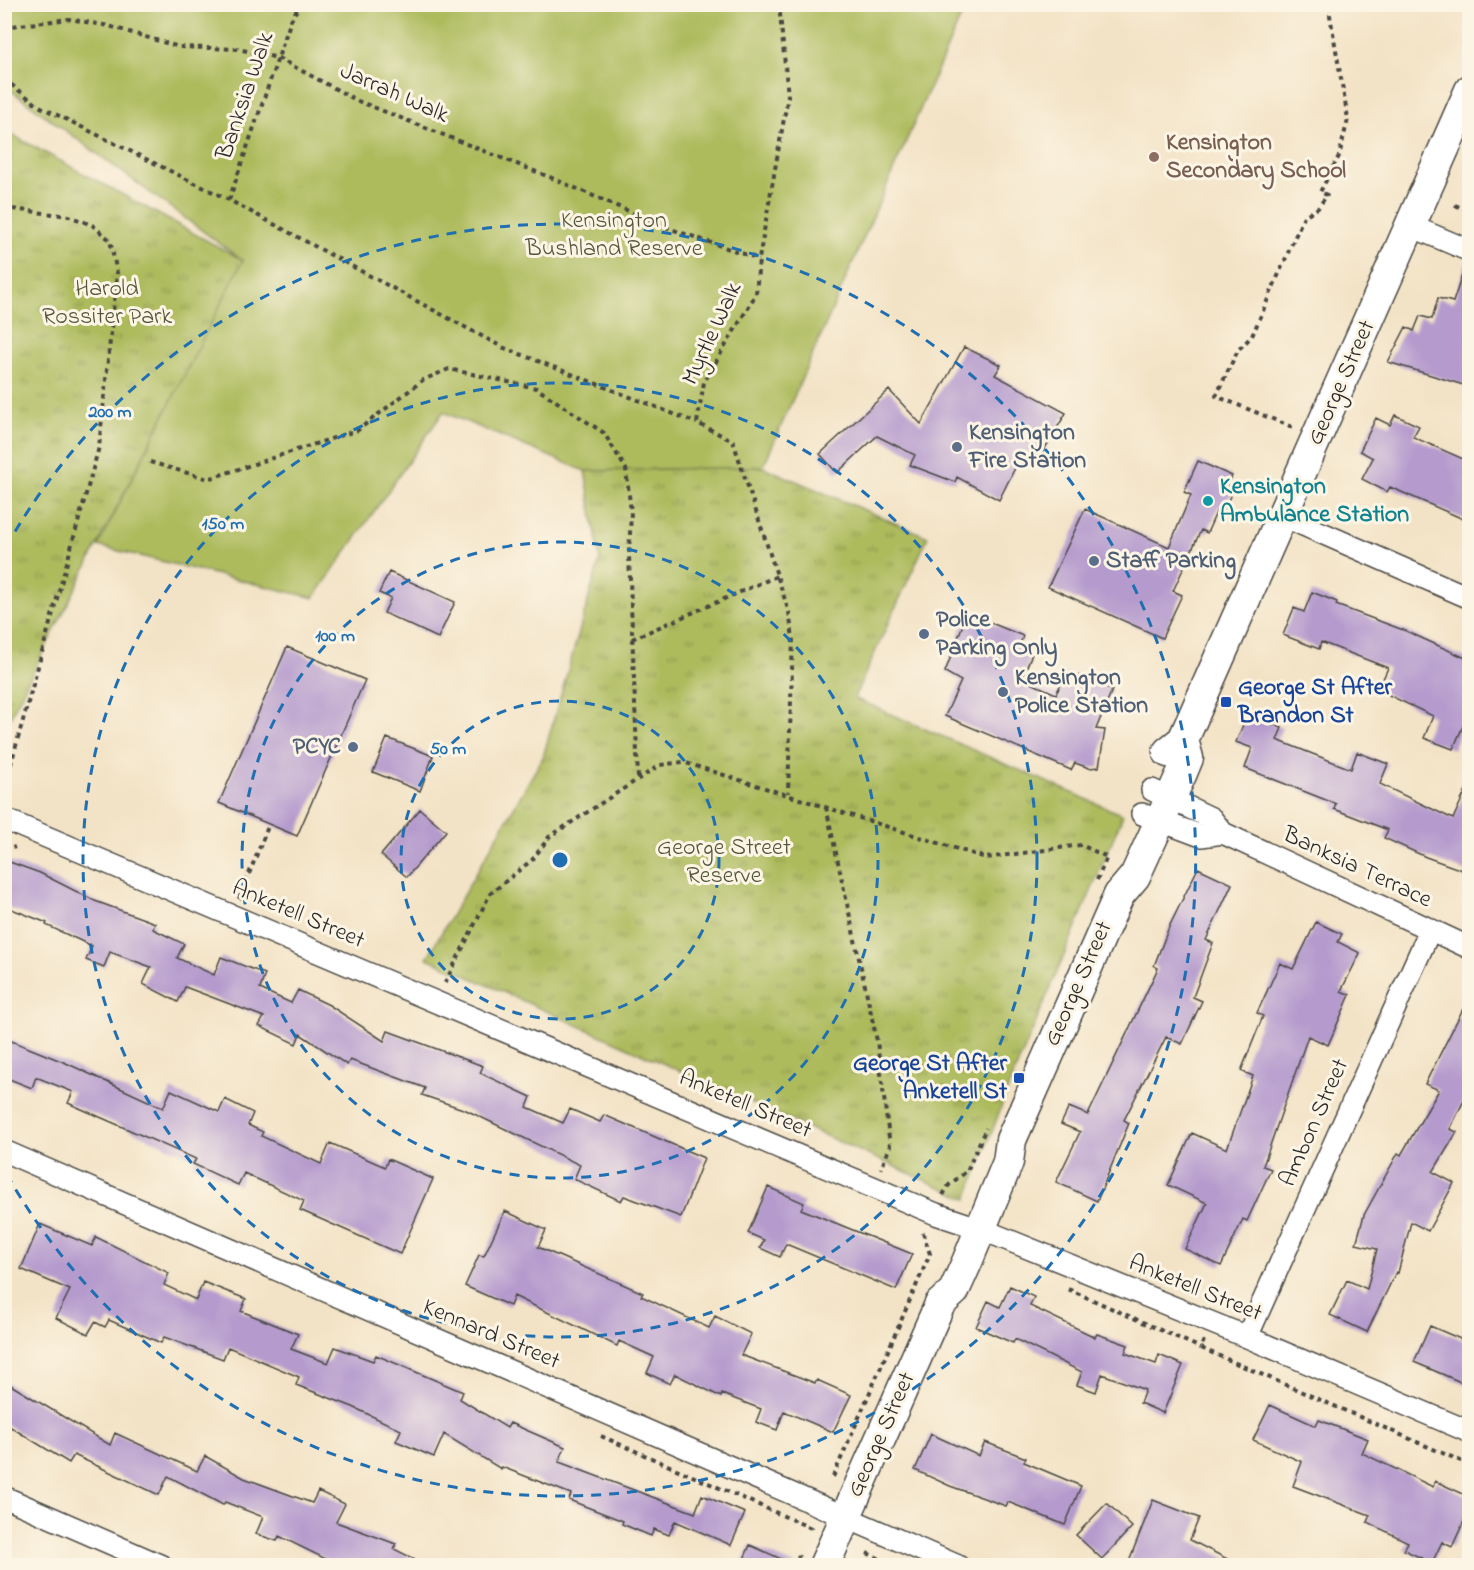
<svg xmlns="http://www.w3.org/2000/svg" width="1474" height="1570" font-family="'Indie Flower',sans-serif">
  <defs>
    <pattern id="park-tufts" width="24" height="20" patternUnits="userSpaceOnUse" patternTransform="scale(1.5)"><rect width="24" height="20" fill="#adbb5d"/><path d="M3 7l-1-3M5 7V3M7 7l1-3M15 17l-1-3M17 17v-4M19 17l1-3" fill="none" stroke="#8d984d"/></pattern>
  </defs>
  <rect width="100%" height="100%" fill="#fcf5e5"/>
  <filter id="ink" filterUnits="userSpaceOnUse"><feTurbulence type="fractalNoise" baseFrequency=".0167" numOctaves="2"/><feDisplacementMap in="SourceGraphic" scale="12" xChannelSelector="R" yChannelSelector="G"/><feConvolveMatrix kernelMatrix="1 2 1 2 8 2 1 2 1" color-interpolation-filters="sRGB"/></filter>
  <filter id="wash" filterUnits="userSpaceOnUse"><feTurbulence type="fractalNoise" baseFrequency=".008" numOctaves="4" result="noise"/><feDisplacementMap in="SourceGraphic" scale="24" xChannelSelector="R" yChannelSelector="G"/><feGaussianBlur stdDeviation="1.35" result="paint"/><feColorMatrix in="noise" values="0 0 0 0 0 0 0 0 0 0 0 0 0 0 0 0 0 1.4 0 .05"/><feComposite in="paint" operator="in"/></filter>
  <g filter="url(#wash)">
    <rect width="100%" height="100%" fill="#f3e3c6"/>
    <!-- grass -->
    <path fill="#adbb5d" stroke="#6c7344" stroke-width="1.5" d="M5,5H966L763,467L585,471L443,412L314,598L98,546L242,260L5,86Z"/>
    <!-- park -->
    <path fill="url(#park-tufts)" stroke="#6c7344" stroke-width="1.5" d="M5,131L243,260L5,727Z
      M763,467L928,537L854,698L1123,815L1009,1086L967,1199L427,958L543,757L600,559L585,471Z"/>
    <g id="blocks">
      <!-- building -->
      <path fill="#b59bcd" d="M1466,263H1470V387L1388,362L1406,327L1414,331L1420,316L1432,319L1438,298L1453,302Z
        M964,347L1001,365L995,375L1066,413L1041,455L1032,450L1023,465L1018,462L999,500L957,477L955,482L910,465L915,455L877,436L837,473L820,454L889,390L921,424Z
        M1395,415L1419,426L1413,437L1470,462V522L1390,487L1387,492L1362,479L1373,458L1360,451L1376,418L1390,425Z
        M1198,461L1232,476L1226,490L1232,492L1224,509L1219,506L1207,533L1201,530L1173,591L1182,595L1162,638L1048,587L1085,509L1169,547L1191,495L1184,492Z
        M389,572L455,602L438,638L384,613L391,598L379,593Z
        M1312,592L1337,602L1336,605L1406,631L1470,660V710L1453,749L1424,738L1433,716L1378,690L1388,668L1321,642L1319,649L1283,635L1294,608L1304,612Z
        M979,618L1023,636L1020,644L1033,651L1022,679L1056,694L1066,674L1091,678L1112,690L1096,729L1105,730L1099,767L1089,768L1075,763L1071,770L945,716L961,681L945,672L965,619L976,625Z
        M287,647L365,680L297,836L219,803Z
        M1247,715L1282,728L1277,740L1351,769L1357,752L1388,764L1380,784L1453,819L1470,781V873L1426,857L1384,838L1388,830L1334,809L1336,804L1245,768L1252,748L1236,742Z
        M387,738L433,756L420,791L373,772Z
        M420,809L446,831L407,877L381,855Z
        M4,860L40,873L95,901L155,923L153,929L184,944L177,958L214,975L221,957L265,974L260,989L291,1003L298,990L329,1005L384,1041L388,1031L483,1066L480,1073L531,1097L527,1107L563,1123L570,1109L600,1122L604,1115L704,1158L681,1217L624,1196L621,1201L574,1179L580,1165L466,1110L422,1095L425,1088L350,1060L347,1065L300,1034L296,1044L259,1026L264,1017L185,987L178,1002L143,984L151,967L110,952L104,967L86,960L92,946L46,925L47,923L4,906Z
        M1198,868L1232,884L1206,940L1213,943L1193,997L1202,1001L1182,1044L1166,1037L1124,1120L1129,1123L1097,1201L1056,1182L1080,1132L1061,1124L1069,1107L1088,1115L1158,968L1154,966L1169,927Z
        M1316,922L1342,934L1338,942L1360,953L1341,991L1350,995L1328,1045L1308,1036L1263,1166L1271,1169L1247,1221L1243,1219L1221,1266L1185,1249L1207,1203L1168,1185L1192,1133L1227,1149L1253,1076L1241,1071L1263,1016L1257,1013L1280,963L1293,969Z
        M1470,995V1088L1450,1129L1457,1132L1433,1172L1454,1183L1428,1231L1411,1222L1398,1273L1396,1272L1367,1332L1330,1315L1347,1280L1367,1289L1377,1249L1356,1244L1364,1215L1398,1153L1401,1155L1439,1090L1425,1084Z
        M4,1038L66,1063L163,1108L171,1090L219,1112L225,1099L253,1113L248,1125L263,1132L261,1136L321,1164L330,1143L385,1167L388,1159L433,1179L400,1254L300,1210L304,1201L244,1173L238,1185L193,1164L196,1159L68,1103L73,1092L36,1077L32,1088L4,1077Z
        M768,1187L804,1203L801,1209L912,1254L896,1290L786,1244L780,1257L760,1248L764,1240L748,1233Z
        M505,1211L546,1230L538,1247L643,1293L641,1296L709,1328L715,1316L751,1334L741,1355L815,1383L817,1380L851,1395L833,1432L784,1411L777,1430L756,1422L761,1409L722,1394L721,1397L675,1374L670,1384L647,1373L654,1357L619,1341L617,1346L514,1296L510,1306L465,1286L479,1255L484,1256Z
        M40,1224L92,1246L96,1237L169,1273L164,1285L196,1300L203,1282L246,1299L241,1311L298,1334L291,1349L328,1363L335,1347L373,1361L376,1355L463,1392L460,1399L507,1428L510,1423L565,1447L559,1462L695,1513L702,1495L745,1513L731,1545L675,1521L669,1535L654,1529L651,1536L622,1524L623,1521L569,1500L571,1494L502,1467L501,1469L444,1434L434,1457L396,1441L401,1430L353,1407L296,1385L299,1377L228,1347L223,1359L164,1337L161,1343L109,1320L105,1327L95,1322L88,1334L56,1318L70,1290L21,1269Z
        M1010,1286L1034,1297L1030,1306L1095,1337L1097,1334L1128,1345L1125,1353L1156,1364L1159,1355L1183,1365L1163,1413L1140,1403L1145,1390L1102,1374L1096,1392L1077,1385L1082,1372L1015,1339L1013,1343L976,1327L988,1301L1000,1307Z
        M1430,1326L1470,1343V1386L1414,1362Z
        M4,1381L110,1445L115,1433L197,1471L205,1456L244,1478L312,1503L318,1491L345,1504L336,1522L396,1544L394,1549L428,1566H340L279,1536L277,1541L256,1534L263,1517L225,1502L223,1505L168,1476L159,1495L74,1455L69,1463L4,1423Z
        M1270,1405L1316,1426L1319,1420L1368,1439L1362,1453L1433,1487L1435,1481L1470,1497V1508L1452,1547L1442,1542L1432,1563L1404,1550L1408,1542L1367,1522L1370,1515L1293,1486L1302,1462L1253,1440Z
        M931,1434L979,1456L985,1442L1026,1458L1024,1462L1081,1486L1065,1525L1008,1502L1006,1506L950,1486L915,1470Z
        M1153,1500L1199,1518L1190,1540L1241,1566H1127Z
        M1107,1503L1132,1527L1102,1559L1076,1535Z
        M750,1545L797,1566H741Z"/>
    </g>
  </g>
  <g filter="url(#ink)">
    <use href="#blocks" fill-opacity="0" stroke="#494742" stroke-width="1.5"/>
    <g fill="none" stroke-linecap="round" stroke-linejoin="round">
      <!-- minor casing -->
      <g stroke="#494742" stroke-width="24">
        <path id="minor" d="M1411,226L1470,251
          M1283,516L1470,598
          M1152,790L1211,818L1223,833L1470,948
          M1142,814L1201,836L1223,833
          M4,819L936,1214L981,1229L1247,1337L1470,1432
          M4,1151L958,1566
          M1247,1337L1430,930
          M4,1497L162,1566"/>
      </g>
      <!-- secondary casing -->
      <g stroke="#494742" stroke-width="33">
        <path id="secondary" d="M1168,752L1183,740L1470,90
          M824,1566L940,1304L954,1291L967,1262L1008,1162L1011,1140L1119,895L1135,876L1181,775L1188,758L1183,740"/>
      </g>
      <!-- path -->
      <path stroke="#494742" stroke-width="4" stroke-dasharray="4.5 4.5" stroke-linecap="butt" d="M779,4L788,96L759,259L756,294L704,382L697,423L733,441L789,612L793,638L788,793
        M4,27L69,19L109,26L179,47L238,49L278,58L358,101L552,178L665,227L759,259
        M4,79L39,106L229,200L502,347L697,423
        M229,200L291,20L300,4
        M1455,205L1470,212
        M4,208L69,216L92,225L110,240L117,273L99,447L4,789
        M1292,427L1216,396L1238,350L1252,336L1304,216L1318,208L1327,195L1320,192L1339,156L1348,119L1328,4
        M150,462L208,479L358,430L423,380L449,369L536,388L604,433L626,469L631,512L629,555L638,778
        M632,639L777,576
        M826,807L877,1041L890,1146L881,1169
        M4,851L15,847
        M239,899L269,824
        M445,983L490,894L533,859L549,837L660,765L683,762L986,858L1081,845L1107,857L1097,880
        M943,1195L949,1185L967,1171L986,1128
        M1068,1289L1201,1348
        M1204,1340L1201,1348L1470,1465
        M601,1436L811,1528L809,1531
        M833,1477L930,1254L922,1230
        M867,1553L896,1566
        M794,1566L799,1555"/>
      <!-- minor -->
      <use href="#minor" stroke="#fff" stroke-width="21"/>
      <!-- secondary -->
      <use href="#secondary" stroke="#fff" stroke-width="30"/>
    </g>
  </g>
  <!-- distance rings -->
  <g fill="none" stroke="#1f6fb2" stroke-width="3" stroke-dasharray="10 8">
    <circle cx="560" cy="860" r="159"/>
    <circle cx="560" cy="860" r="318"/>
    <circle cx="560" cy="860" r="477"/>
    <path d="M6 547A636 636 0 1 1 6 1173"/>
  </g>
  <!-- markers -->
  <circle fill="#8d6e63" stroke="#fcf5e5" stroke-width="2" cx="1154" cy="157" r="6"/>
  <g fill="#5c6f8a" stroke="#fcf5e5" stroke-width="2">
    <circle cx="957" cy="447" r="6"/>
    <circle cx="1094" cy="561" r="6"/>
    <circle cx="924" cy="634" r="6"/>
    <circle cx="1003" cy="692" r="6"/>
    <circle cx="353" cy="747" r="6"/>
  </g>
  <circle fill="#0f9aa8" stroke="#fcf5e5" stroke-width="2" cx="1208" cy="501" r="6"/>
  <g fill="#1a4fb4" stroke="#fcf5e5" stroke-width="2">
    <rect x="1220" y="696" width="12" height="12" rx="3"/>
    <rect x="1013" y="1072" width="12" height="12" rx="3"/>
  </g>
  <g text-anchor="middle" dominant-baseline="central" stroke-width="6" stroke-linejoin="round" paint-order="stroke">
    <!-- street labels -->
    <g font-size="24" fill="#2b2b2b" stroke="#fcf5e5">
      <text transform="translate(394 94) rotate(24)">Jarrah Walk</text>
      <text transform="translate(246 96) rotate(-71)">Banksia Walk</text>
      <text transform="translate(713 334) rotate(-65)">Myrtle Walk</text>
      <text transform="translate(1342 383) rotate(-66)">George Street</text>
      <text transform="translate(1357 868) rotate(25)">Banksia Terrace</text>
      <text transform="translate(298 915) rotate(23)">Anketell Street</text>
      <text transform="translate(1079 984) rotate(-66)">George Street</text>
      <text transform="translate(745 1105) rotate(23)">Anketell Street</text>
      <text transform="translate(1315 1123) rotate(-66)">Ambon Street</text>
      <text transform="translate(1195 1289) rotate(22)">Anketell Street</text>
      <text transform="translate(491 1335) rotate(23)">Kennard Street</text>
      <text transform="translate(882 1435) rotate(-66)">George Street</text>
    </g>
    <!-- education labels -->
    <g font-size="24" font-weight="bold" fill="#785e54" stroke="#fcf5e5" text-anchor="start">
      <text x="1166" y="143">Kensington<tspan x="1166" dy="28">Secondary School</tspan></text>
    </g>
    <!-- park labels -->
    <g font-size="24" fill="#52563a" stroke="#fcf5e5">
      <text x="614" y="221">Kensington<tspan x="614" dy="28">Bushland Reserve</tspan></text>
      <text x="107" y="289">Harold<tspan x="107" dy="28">Rossiter Park</tspan></text>
      <text x="724" y="848">George Street<tspan x="724" dy="28">Reserve</tspan></text>
    </g>
    <!-- service labels -->
    <g font-size="24" font-weight="bold" fill="#4e5e75" stroke="#fcf5e5" text-anchor="start">
      <text x="969" y="433">Kensington<tspan x="969" dy="28">Fire Station</tspan></text>
      <text x="1106" y="561">Staff Parking</text>
      <text x="936" y="620">Police<tspan x="936" dy="28">Parking Only</tspan></text>
      <text x="1015" y="678">Kensington<tspan x="1015" dy="28">Police Station</tspan></text>
      <text x="341" y="747" text-anchor="end">PCYC</text>
    </g>
    <!-- culture labels -->
    <g font-size="24" font-weight="bold" fill="#0d838f" stroke="#fcf5e5" text-anchor="start">
      <text x="1220" y="487">Kensington<tspan x="1220" dy="28">Ambulance Station</tspan></text>
    </g>
    <!-- transit labels -->
    <g font-size="24" font-weight="bold" fill="#164399" stroke="#fcf5e5" text-anchor="start">
      <text x="1238" y="688">George St After<tspan x="1238" dy="28">Brandon St</tspan></text>
      <text x="1007" y="1064" text-anchor="end">George St After<tspan x="1007" dy="28">Anketell St</tspan></text>
    </g>
  </g>
  <circle cx="560" cy="860" r="9" fill="#1f6fb2" stroke="#fcf5e5" stroke-width="3"/>
  <g font-size="18" text-anchor="middle" font-weight="bold" fill="#1f6fb2" stroke="#fcf5e5" stroke-width="6" stroke-linejoin="round" paint-order="stroke">
    <text x="110" y="417">200 m</text>
    <text x="223" y="529">150 m</text>
    <text x="335" y="641">100 m</text>
    <text x="448" y="754">50 m</text>
  </g>
  <!-- margin -->
  <rect width="1474" height="1570" fill="none" stroke="#fcf5e5" stroke-width="24"/>
</svg>
